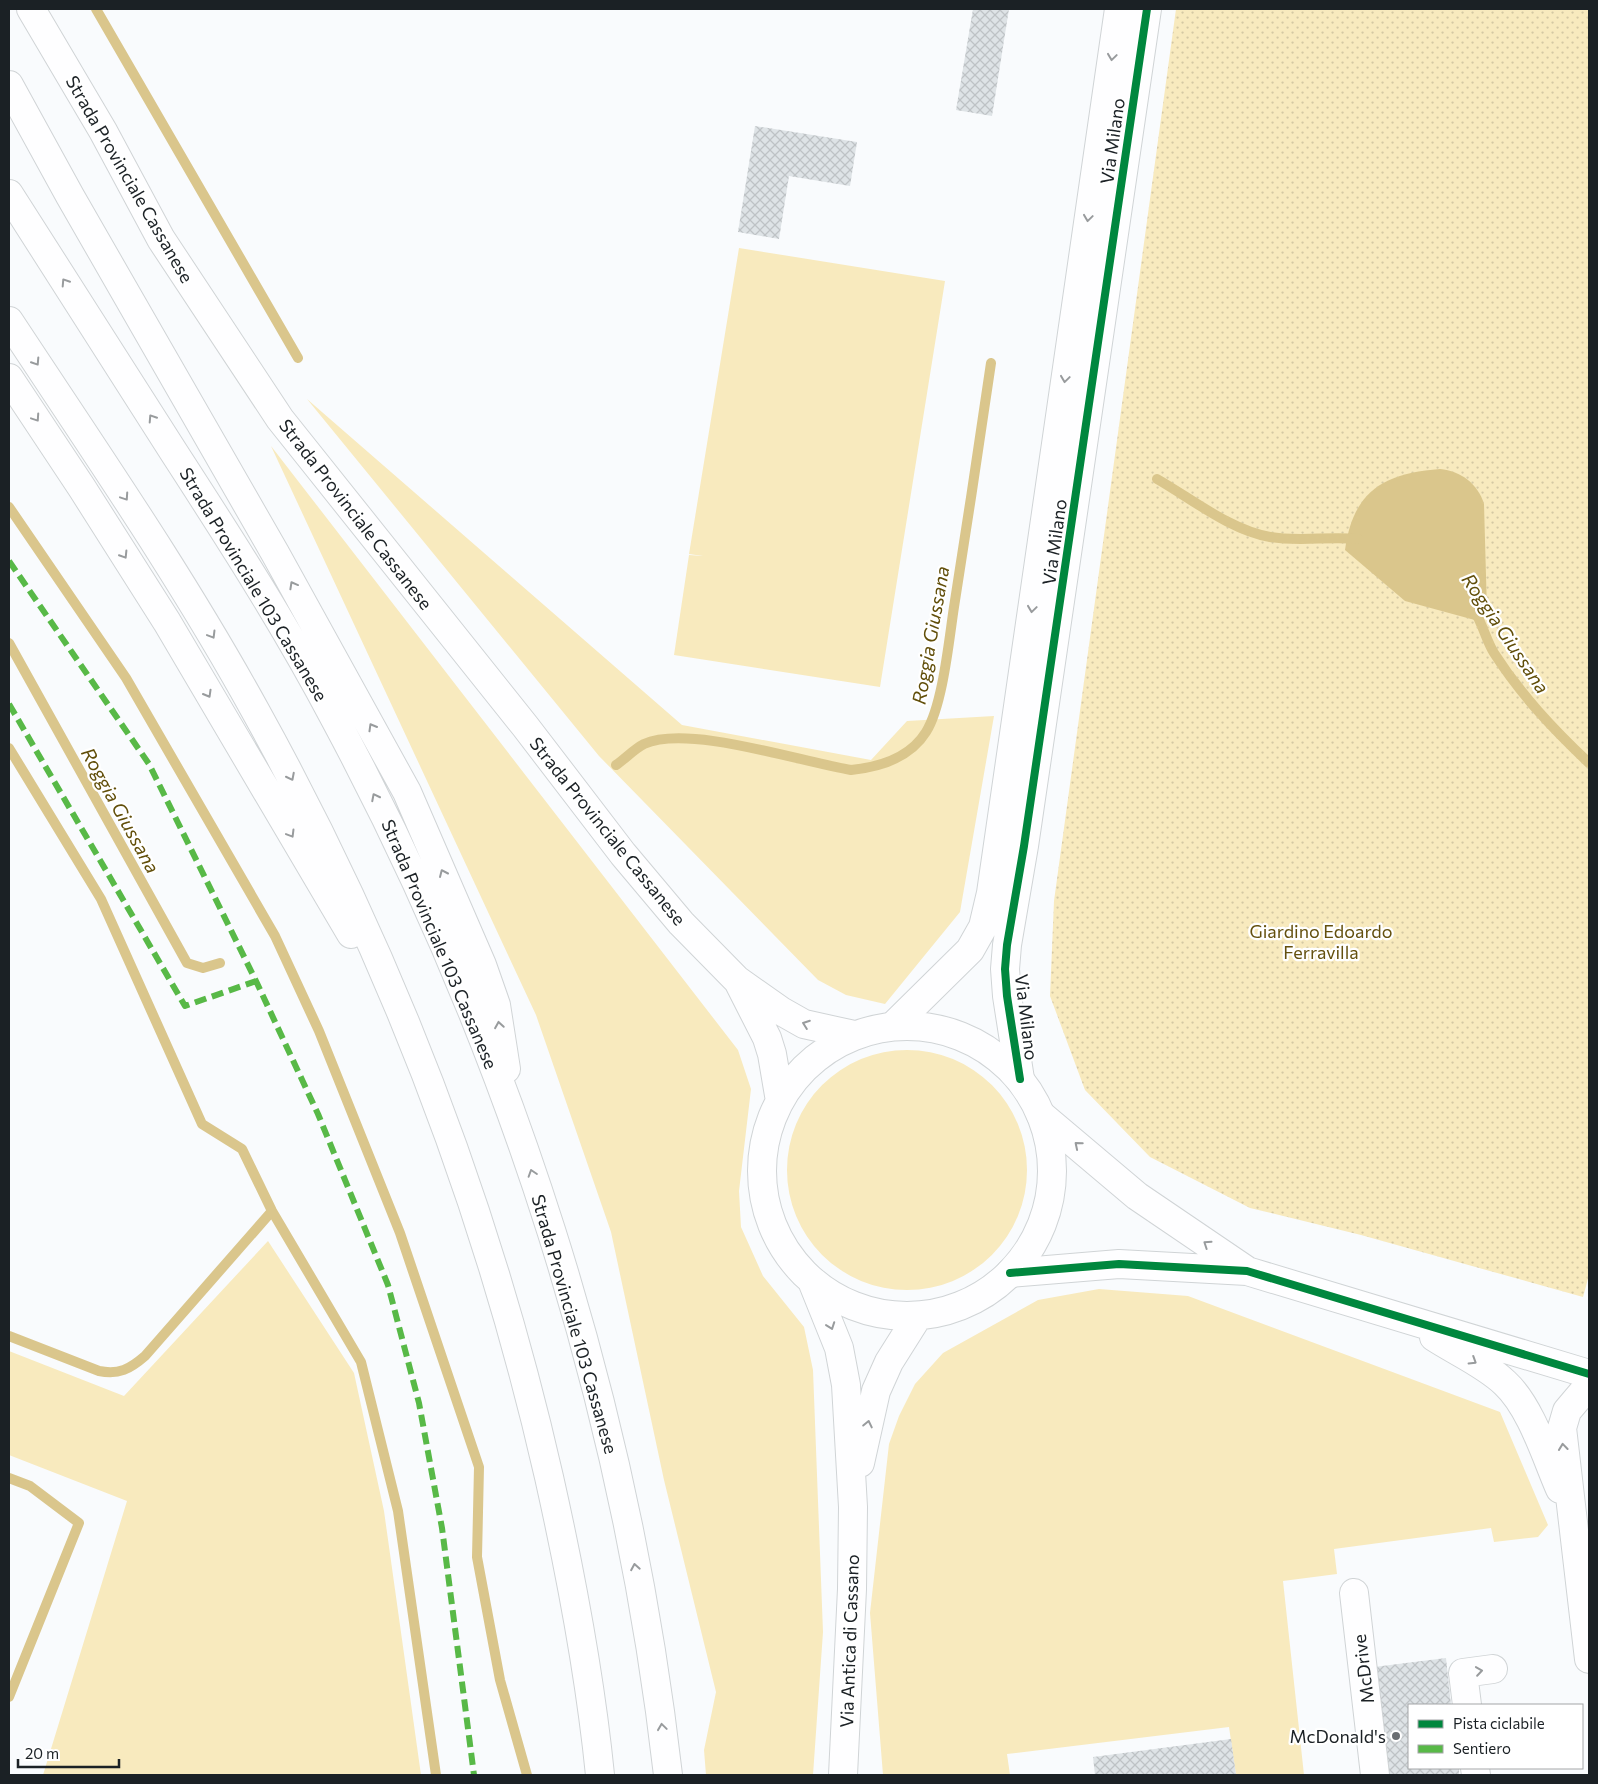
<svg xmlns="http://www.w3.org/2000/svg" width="1598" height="1784" font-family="Commissioner,sans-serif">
  <defs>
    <pattern id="park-dots" width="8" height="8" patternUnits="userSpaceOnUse" patternTransform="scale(1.25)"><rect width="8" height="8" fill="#f8eabe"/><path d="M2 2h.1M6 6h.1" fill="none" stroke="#d4c8a3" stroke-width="1.8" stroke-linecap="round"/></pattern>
    <pattern id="building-cross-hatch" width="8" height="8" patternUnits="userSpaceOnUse" patternTransform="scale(1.25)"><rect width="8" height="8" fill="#dee3e6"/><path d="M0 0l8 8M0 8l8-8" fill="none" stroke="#bec2c5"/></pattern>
  </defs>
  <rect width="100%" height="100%" fill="#f9fbfd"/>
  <!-- green -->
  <path fill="#f8eabe" d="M739,248L945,281L880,687L674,655L689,555L703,556L689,554Z
    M307,399L682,725L871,760L907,721L994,716L960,912L885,1004L846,995L818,980L599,756Z
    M271,446L738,1050L751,1089L739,1191L741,1227L763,1276L804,1327L813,1370L823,1632L813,1775H706L704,1750L716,1692L664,1480L611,1232L536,1015Z
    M787 1170a120 120 0 1 1 240 0a120 120 0 1 1-240 0Z
    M268,1241L354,1373L384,1511L421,1775H43L127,1501L9,1455V1351L124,1396Z
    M1099,1289L1188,1296L1500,1412L1548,1525L1538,1537L1494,1542L1491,1528L1334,1549L1337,1574L1283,1581L1304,1775H1236L1229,1727L1007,1754L1010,1775H883L870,1613L889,1444L899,1416L915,1384L943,1353L1038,1300Z"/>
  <!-- park -->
  <path fill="url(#park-dots)" d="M1176,9H1589V1275L1583,1297L1361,1235L1250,1208L1150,1157L1085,1090L1050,996L1054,901Z"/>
  <!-- water -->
  <path fill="#dac68c" d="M1440,469C1461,471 1478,484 1484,504L1487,612L1482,622L1405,601L1345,550C1353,491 1384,473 1440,469Z"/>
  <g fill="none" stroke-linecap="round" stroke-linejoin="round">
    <!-- stream -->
    <path stroke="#dac68c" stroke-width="10" d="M96,9L298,358
      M1157,479C1192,499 1230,530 1270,537C1299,542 1329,536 1358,539
      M9,507L126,678L275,936L319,1031L400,1233L479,1467L477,1557L500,1680L527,1775
      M1475,612C1483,625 1486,640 1494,653C1521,695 1553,729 1589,763
      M9,643L187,963L203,968L220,963
      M9,748L101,899L202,1124L242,1149L272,1211L361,1362L398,1511L436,1775
      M616,765C625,759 634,749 644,744C688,724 801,762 851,770C880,767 910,758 926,732C943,705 949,639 954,607C967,526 979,444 991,363
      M9,1336L99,1371C119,1375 130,1369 145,1356L272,1211
      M9,1478L30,1486L79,1523L9,1697"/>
  </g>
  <!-- building -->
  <path fill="url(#building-cross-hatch)" d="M973,9H1009L992,116L956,110Z
    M755,126L857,142L850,186L789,176L779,239L738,232Z
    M1446,1658L1451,1705H1409V1768H1459V1775H1387L1374,1667Z
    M1231,1739L1236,1775H1095L1093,1757Z"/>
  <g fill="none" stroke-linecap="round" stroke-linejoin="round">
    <!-- minor casing -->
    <g stroke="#d0d4d6" stroke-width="30">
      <path id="minor" d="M893,1026L970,950L983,927L991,893L1119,9
        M1020,1079L1007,996L1005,969L1007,945L1024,846L1147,9
        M1041,1115L1137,1196L1246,1270
        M1010,1273L1119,1264L1247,1271L1589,1374
        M1434,1337C1457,1352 1485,1364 1505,1383C1531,1407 1546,1457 1560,1489
        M1589,1385L1567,1411L1562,1428L1589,1659
        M1354,1593L1375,1775
        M1467,1705L1463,1673L1493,1669
        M1475,1768L1476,1775"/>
    </g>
    <!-- major casing -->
    <g stroke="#d0d4d6" stroke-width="30">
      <path id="major" d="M31,9L103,131L161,239L280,419L525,726L623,854L681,923L737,980L781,1011L804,1024L854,1035
        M739,983L767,1038L772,1054L780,1101
        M762 1171a145 145 0 1 1 290 0a145 145 0 1 1-290 0Z
        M812,1281L839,1348L846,1385L853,1507L852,1589L843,1775
        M860,1463L876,1391L889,1362L918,1316"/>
    </g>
    <!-- highway casing -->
    <g stroke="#d0d4d6" stroke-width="30">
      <path id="highway" d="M9,85L70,196L275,553L407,792L482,965L496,1005L506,1069
        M9,194C64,280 118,365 173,451C230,539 286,626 335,719C510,1045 626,1407 668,1775
        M9,321C94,450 182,577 256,712C389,952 488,1209 549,1477C571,1575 590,1675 600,1775
        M9,378L82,488L167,622L351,934"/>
    </g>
    <!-- minor -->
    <use href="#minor" stroke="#fefeff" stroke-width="28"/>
    <!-- major -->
    <use href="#major" stroke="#fefeff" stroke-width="28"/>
    <!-- highway -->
    <use href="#highway" stroke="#fefeff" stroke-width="28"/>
    <!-- quiet -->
    <path stroke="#58b947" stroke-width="6" stroke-dasharray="12 6" stroke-linecap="butt" d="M9,561L149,764L256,981L318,1114L388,1285L419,1403L442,1528L474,1775
      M9,704L185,1006L256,981"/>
    <!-- cycleway casing -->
    <g stroke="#fff" stroke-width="11">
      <path id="cycleway" d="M1020,1079L1007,996L1005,969L1007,945L1024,846L1147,9
        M1010,1273L1119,1264L1247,1271L1589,1374"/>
    </g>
    <!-- cycleway -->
    <use href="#cycleway" stroke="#00873e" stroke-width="8"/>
  </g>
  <!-- one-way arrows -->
  <defs><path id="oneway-chevron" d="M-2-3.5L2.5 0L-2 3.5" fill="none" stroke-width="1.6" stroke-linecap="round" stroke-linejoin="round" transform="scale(1.25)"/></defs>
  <g stroke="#989b9d">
    <use href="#oneway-chevron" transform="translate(1112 57) rotate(98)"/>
    <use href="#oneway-chevron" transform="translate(1088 218) rotate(98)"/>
    <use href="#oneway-chevron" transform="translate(65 282) rotate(-123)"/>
    <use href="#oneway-chevron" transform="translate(36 362) rotate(57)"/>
    <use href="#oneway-chevron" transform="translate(1065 379) rotate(98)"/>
    <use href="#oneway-chevron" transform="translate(36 418) rotate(56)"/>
    <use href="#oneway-chevron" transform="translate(152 418) rotate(-123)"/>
    <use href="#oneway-chevron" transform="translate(125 497) rotate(56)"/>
    <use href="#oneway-chevron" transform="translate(124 555) rotate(58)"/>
    <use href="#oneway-chevron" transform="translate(293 585) rotate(-119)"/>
    <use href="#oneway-chevron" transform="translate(1032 609) rotate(98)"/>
    <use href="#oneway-chevron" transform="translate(212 635) rotate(59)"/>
    <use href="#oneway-chevron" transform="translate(208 694) rotate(60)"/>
    <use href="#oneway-chevron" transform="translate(372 727) rotate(-120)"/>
    <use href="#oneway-chevron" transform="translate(291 777) rotate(63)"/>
    <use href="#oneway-chevron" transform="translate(375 797) rotate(-117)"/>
    <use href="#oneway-chevron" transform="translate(291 834) rotate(59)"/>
    <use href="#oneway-chevron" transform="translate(443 873) rotate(-114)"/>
    <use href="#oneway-chevron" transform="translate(806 1024) rotate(-160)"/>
    <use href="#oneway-chevron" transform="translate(499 1025) rotate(-99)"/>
    <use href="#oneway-chevron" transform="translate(1078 1145) rotate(-140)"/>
    <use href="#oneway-chevron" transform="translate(532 1173) rotate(-108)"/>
    <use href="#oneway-chevron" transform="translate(1207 1244) rotate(-146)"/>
    <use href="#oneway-chevron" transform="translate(831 1326) rotate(70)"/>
    <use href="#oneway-chevron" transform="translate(1473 1361) rotate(32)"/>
    <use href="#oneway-chevron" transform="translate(868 1424) rotate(-78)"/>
    <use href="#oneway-chevron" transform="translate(1563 1447) rotate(-96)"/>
    <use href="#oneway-chevron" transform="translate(635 1567) rotate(-100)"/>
    <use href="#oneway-chevron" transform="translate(1479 1671) rotate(-8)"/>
    <use href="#oneway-chevron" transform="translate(662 1727) rotate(-98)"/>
  </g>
  <!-- markers -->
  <circle fill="#696d71" stroke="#fff" stroke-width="2" cx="1396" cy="1736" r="5"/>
  <g text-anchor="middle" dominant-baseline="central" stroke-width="4.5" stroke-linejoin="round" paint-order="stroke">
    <!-- street labels -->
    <g font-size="18" fill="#1b2125" stroke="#fff">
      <text transform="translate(1112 141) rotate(-82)">Via Milano</text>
      <text transform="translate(130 179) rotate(60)">Strada Provinciale Cassanese</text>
      <text transform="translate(356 514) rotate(52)">Strada Provinciale Cassanese</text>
      <text transform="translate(1054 542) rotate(-82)">Via Milano</text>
      <text transform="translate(254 584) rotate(59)">Strada Provinciale 103 Cassanese</text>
      <text transform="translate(608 831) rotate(51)">Strada Provinciale Cassanese</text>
      <text transform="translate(440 944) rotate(67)">Strada Provinciale 103 Cassanese</text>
      <text transform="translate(1027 1017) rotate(83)">Via Milano</text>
      <text transform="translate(575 1324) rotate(74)">Strada Provinciale 103 Cassanese</text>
      <text transform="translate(849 1641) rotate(-88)">Via Antica di Cassano</text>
      <text transform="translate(1363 1669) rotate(-97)">McDrive</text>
    </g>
    <!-- park labels -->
    <g font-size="18" fill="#64500e" stroke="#fff">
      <text x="1321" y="931">Giardino Edoardo<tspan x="1321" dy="21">Ferravilla</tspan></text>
    </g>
    <!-- poi labels -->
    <g font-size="18" fill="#1b2125" stroke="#fff" text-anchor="end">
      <text x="1386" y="1736">McDonald's</text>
    </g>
    <!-- water labels -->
    <g font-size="19" font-style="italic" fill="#614e09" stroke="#fff">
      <text transform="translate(1506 633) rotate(56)">Roggia Giussana</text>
      <text transform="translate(930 635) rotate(-80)">Roggia Giussana</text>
      <text transform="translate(121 810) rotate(61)">Roggia Giussana</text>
    </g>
  </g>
  <!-- border -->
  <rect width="1598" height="1784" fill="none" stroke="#1b2125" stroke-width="20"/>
  <!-- legend -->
  <rect x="1408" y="1704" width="175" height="65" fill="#ffffff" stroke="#a4a6a8"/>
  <rect x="1418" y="1720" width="25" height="8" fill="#00873e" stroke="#a4a6a8"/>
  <text x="1453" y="1729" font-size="15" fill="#1b2125">Pista ciclabile</text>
  <rect x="1418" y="1745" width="25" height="8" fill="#58b947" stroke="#a4a6a8"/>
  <text x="1453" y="1754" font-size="15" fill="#1b2125">Sentiero</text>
  <!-- scale -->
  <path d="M18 1759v8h101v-8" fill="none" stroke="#1b2125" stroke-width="2.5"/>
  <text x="25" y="1759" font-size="15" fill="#1b2125" stroke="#ffffff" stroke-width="4" paint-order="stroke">20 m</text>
</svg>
